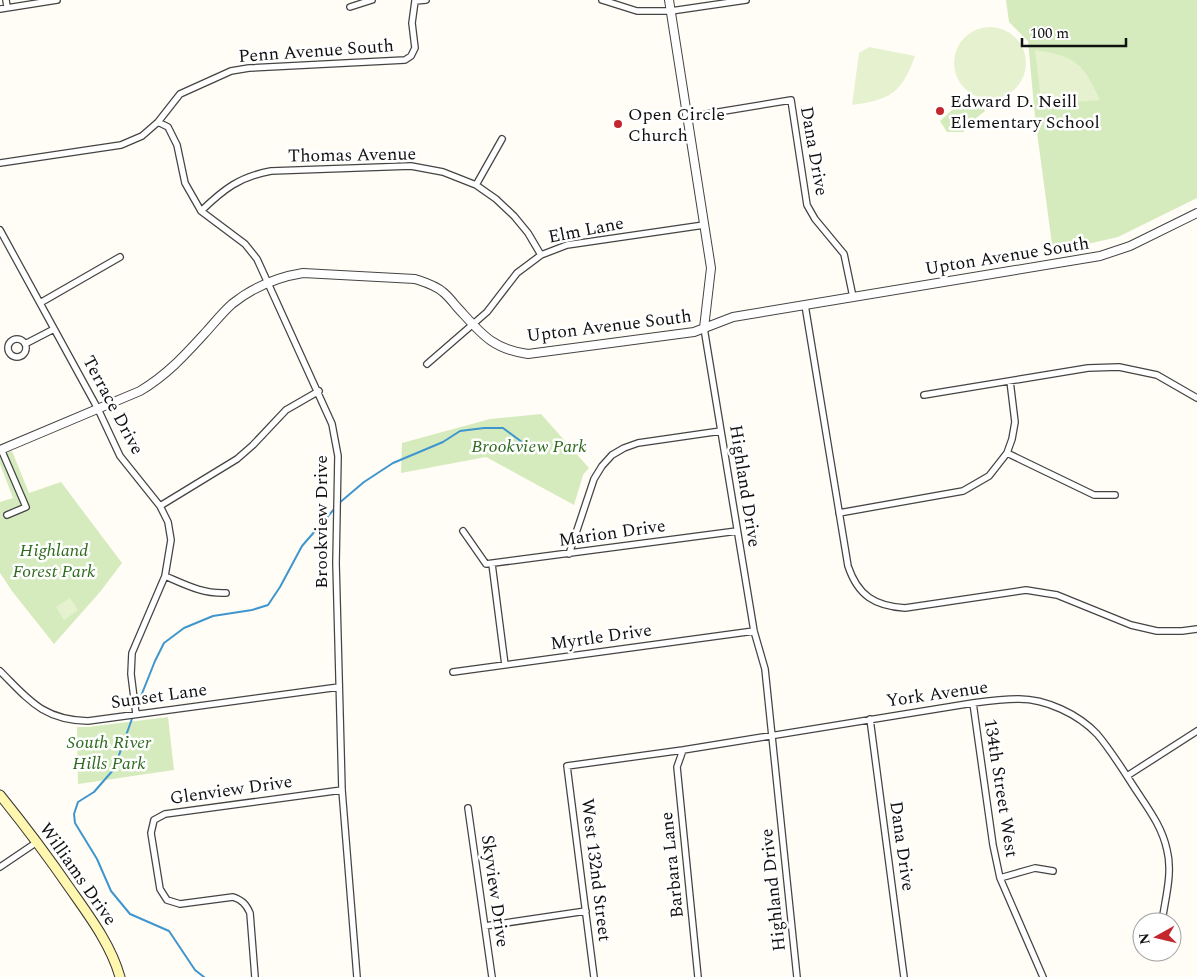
<svg xmlns="http://www.w3.org/2000/svg" width="1197" height="977" font-family="Spectral,serif">
  <rect width="100%" height="100%" fill="#fffdf5"/>
  <!-- green -->
  <path fill="#d5ebbd" d="M1006,0H1197V198L1118,237L1053,252L1035,117L1028,41L1009,22Z
    M965,103L982,107L985,111L975,119L964,122V132H947L940,121L952,110Z
    M541,414L589,468L583,475L574,505L486,457L401,473L402,443L490,419Z
    M12,451L29,493L61,482L122,563L100,592L54,644L12,591L0,573V502L13,498L0,464V455Z
    M168,717L174,770L78,784L77,727H88Z"/>
  <!-- pitch -->
  <path fill="#e6f2cf" d="M954 63a36 36 0 1 1 72 0a36 36 0 1 1-72 0Z
    M869,47L915,56C902,93 890,100 852,105L859,53Z
    M1035,50C1076,56 1083,63 1100,100L1048,104L1041,99Z
    M70,598L78,610L64,620L56,607Z"/>
  <g fill="none" stroke-linecap="round" stroke-linejoin="round">
    <!-- stream -->
    <path stroke="#3f96cf" stroke-width="2" d="M338,504L364,482L393,463L443,442L460,431L484,428H503L522,442
      M137,706L155,661L164,643L184,628L213,616L252,610L268,605L280,587L302,546L335,508
      M133,716L114,769L94,792L78,802L74,814L75,823L97,859L111,891L130,914L169,931L195,970L204,977"/>
    <!-- minor casing -->
    <g stroke="#444" stroke-width="8">
      <path id="minor" d="M6,0L7,7
        M602,0L637,11H671L746,0
        M350,7L372,0
        M0,9L57,0
        M688,117L791,100L807,205L815,219L844,254L853,297
        M158,122L168,127L177,145L185,183L201,211L245,244L257,259L332,424L338,456L336,563L342,790L357,977
        M0,163L121,145L142,136L158,122L180,94L231,71L249,68L405,60L411,56L415,48L412,23L415,1L426,0
        M476,185L502,139
        M201,211C224,189 239,177 271,171L411,166L443,172L476,185L496,199L514,216L528,233L541,255
        M0,230L98,409L120,456L160,506L168,522L171,540L165,576L132,653L131,674L136,714
        M40,303L120,257
        M805,305L848,566C858,596 875,606 905,608L1026,590L1057,595L1131,625L1157,631H1182L1197,629
        M704,328L754,631L765,669L797,977
        M8 348a9 9 0 1 1 18 0a9 9 0 1 1-18 0Z
        M25,344L54,329
        M427,364L487,312L517,273L541,255L567,245L704,225
        M924,395L1088,368L1119,367L1157,375L1197,398
        M1,449L26,507L7,515
        M1007,453L1094,495H1115
        M160,506L237,459L253,445L286,410L319,391
        M839,513L963,491L989,476L1007,453L1012,439L1015,422L1010,381
        M463,531L486,564L737,531
        M569,554L594,479L602,466L612,455L624,448L638,443L721,431
        M492,564L505,665
        M165,576C186,585 203,594 226,593
        M0,671C29,700 43,720 88,721L339,687
        M453,672L754,631
        M973,703L993,845L1000,878L1043,977
        M870,719L904,977
        M683,750L677,767L698,977
        M1127,776L1197,731
        M468,808L492,977
        M0,867L37,842
        M1000,878L1035,868L1053,871
        M485,926L586,911
        M255,977L250,913C246,904 242,900 233,897L180,904L167,900L160,889L151,833L154,820L165,814L342,790
        M594,977L567,766L683,750L973,703C988,701 1004,699 1019,699C1046,699 1078,714 1097,734C1110,749 1123,770 1134,787C1147,807 1162,826 1167,850C1173,873 1165,899 1162,922"/>
    </g>
    <!-- tertiary casing -->
    <g stroke="#444" stroke-width="10">
      <path id="tertiary" d="M669,0L711,268L704,328
        M0,450L140,391C167,375 185,355 206,332C214,323 223,312 232,304C252,288 278,277 303,273L415,279C424,282 435,285 443,292C448,296 452,301 456,306C480,332 491,349 528,354L694,332L733,317L1100,256L1130,246L1197,213"/>
    </g>
    <!-- secondary casing -->
    <g stroke="#333" stroke-width="11">
      <path id="secondary" d="M0,795C25,826 49,858 71,890C90,917 111,945 120,977"/>
    </g>
    <!-- minor -->
    <use href="#minor" stroke="#fff" stroke-width="5.5"/>
    <!-- tertiary -->
    <use href="#tertiary" stroke="#fff" stroke-width="8"/>
    <!-- secondary -->
    <use href="#secondary" stroke="#fff6b0" stroke-width="9"/>
  </g>
  <!-- markers -->
  <g fill="#c4262e" stroke="#fff" stroke-width="2">
    <circle cx="940" cy="111" r="5"/>
    <circle cx="618" cy="124" r="5"/>
  </g>
  <g text-anchor="middle" dominant-baseline="central" stroke-width="5" stroke-linejoin="round" paint-order="stroke">
    <!-- street labels -->
    <g font-size="18" fill="#111" stroke="#fff">
      <text transform="translate(316 51) rotate(-4)">Penn Avenue South</text>
      <text transform="translate(814 151) rotate(80)">Dana Drive</text>
      <text transform="translate(352 155) rotate(-1)">Thomas Avenue</text>
      <text transform="translate(586 230) rotate(-11)">Elm Lane</text>
      <text transform="translate(1007 256) rotate(-9)">Upton Avenue South</text>
      <text transform="translate(609 326) rotate(-7)">Upton Avenue South</text>
      <text transform="translate(113 405) rotate(62)">Terrace Drive</text>
      <text transform="translate(745 486) rotate(81)">Highland Drive</text>
      <text transform="translate(321 522) rotate(-90)">Brookview Drive</text>
      <text transform="translate(612 533) rotate(-8)">Marion Drive</text>
      <text transform="translate(601 637) rotate(-8)">Myrtle Drive</text>
      <text transform="translate(937 694) rotate(-8)">York Avenue</text>
      <text transform="translate(159 696) rotate(-8)">Sunset Lane</text>
      <text transform="translate(1001 788) rotate(81)">134th Street West</text>
      <text transform="translate(231 790) rotate(-8)">Glenview Drive</text>
      <text transform="translate(902 846) rotate(82)">Dana Drive</text>
      <text transform="translate(672 865) rotate(-96)">Barbara Lane</text>
      <text transform="translate(596 870) rotate(83)">West 132nd Street</text>
      <text transform="translate(78 874) rotate(55)">Williams Drive</text>
      <text transform="translate(773 890) rotate(-96)">Highland Drive</text>
      <text transform="translate(495 891) rotate(82)">Skyview Drive</text>
    </g>
    <!-- poi labels -->
    <g font-size="18" fill="#111" stroke="#fff" text-anchor="start">
      <text x="950" y="101">Edward D. Neill<tspan x="950" dy="21">Elementary School</tspan></text>
      <text x="628" y="114">Open Circle<tspan x="628" dy="21">Church</tspan></text>
    </g>
    <!-- park labels -->
    <g font-size="18" font-style="italic" fill="#2f6b1f" stroke="#fff">
      <text x="529" y="446">Brookview Park</text>
      <text x="54" y="550">Highland<tspan x="54" dy="21">Forest Park</tspan></text>
      <text x="109" y="742">South River<tspan x="109" dy="21">Hills Park</tspan></text>
    </g>
  </g>
  <!-- north arrow -->
  <g transform="translate(1157 937) rotate(262)"><circle r="24" fill="#ffffff" stroke="#a0a0a0"/>
  <path d="M0-4L9 19L0 12L-9 19Z" fill="#c4262e"/>
  <text y="-8" font-size="14" font-weight="bold" text-anchor="middle" fill="#111111">N</text>
  </g>
  <!-- scale -->
  <path d="M1022 38v8h104v-8" fill="none" stroke="#111111" stroke-width="2.5"/>
  <text x="1030" y="38" font-size="15" fill="#111111" stroke="#ffffff" stroke-width="4" paint-order="stroke">100 m</text>
</svg>
